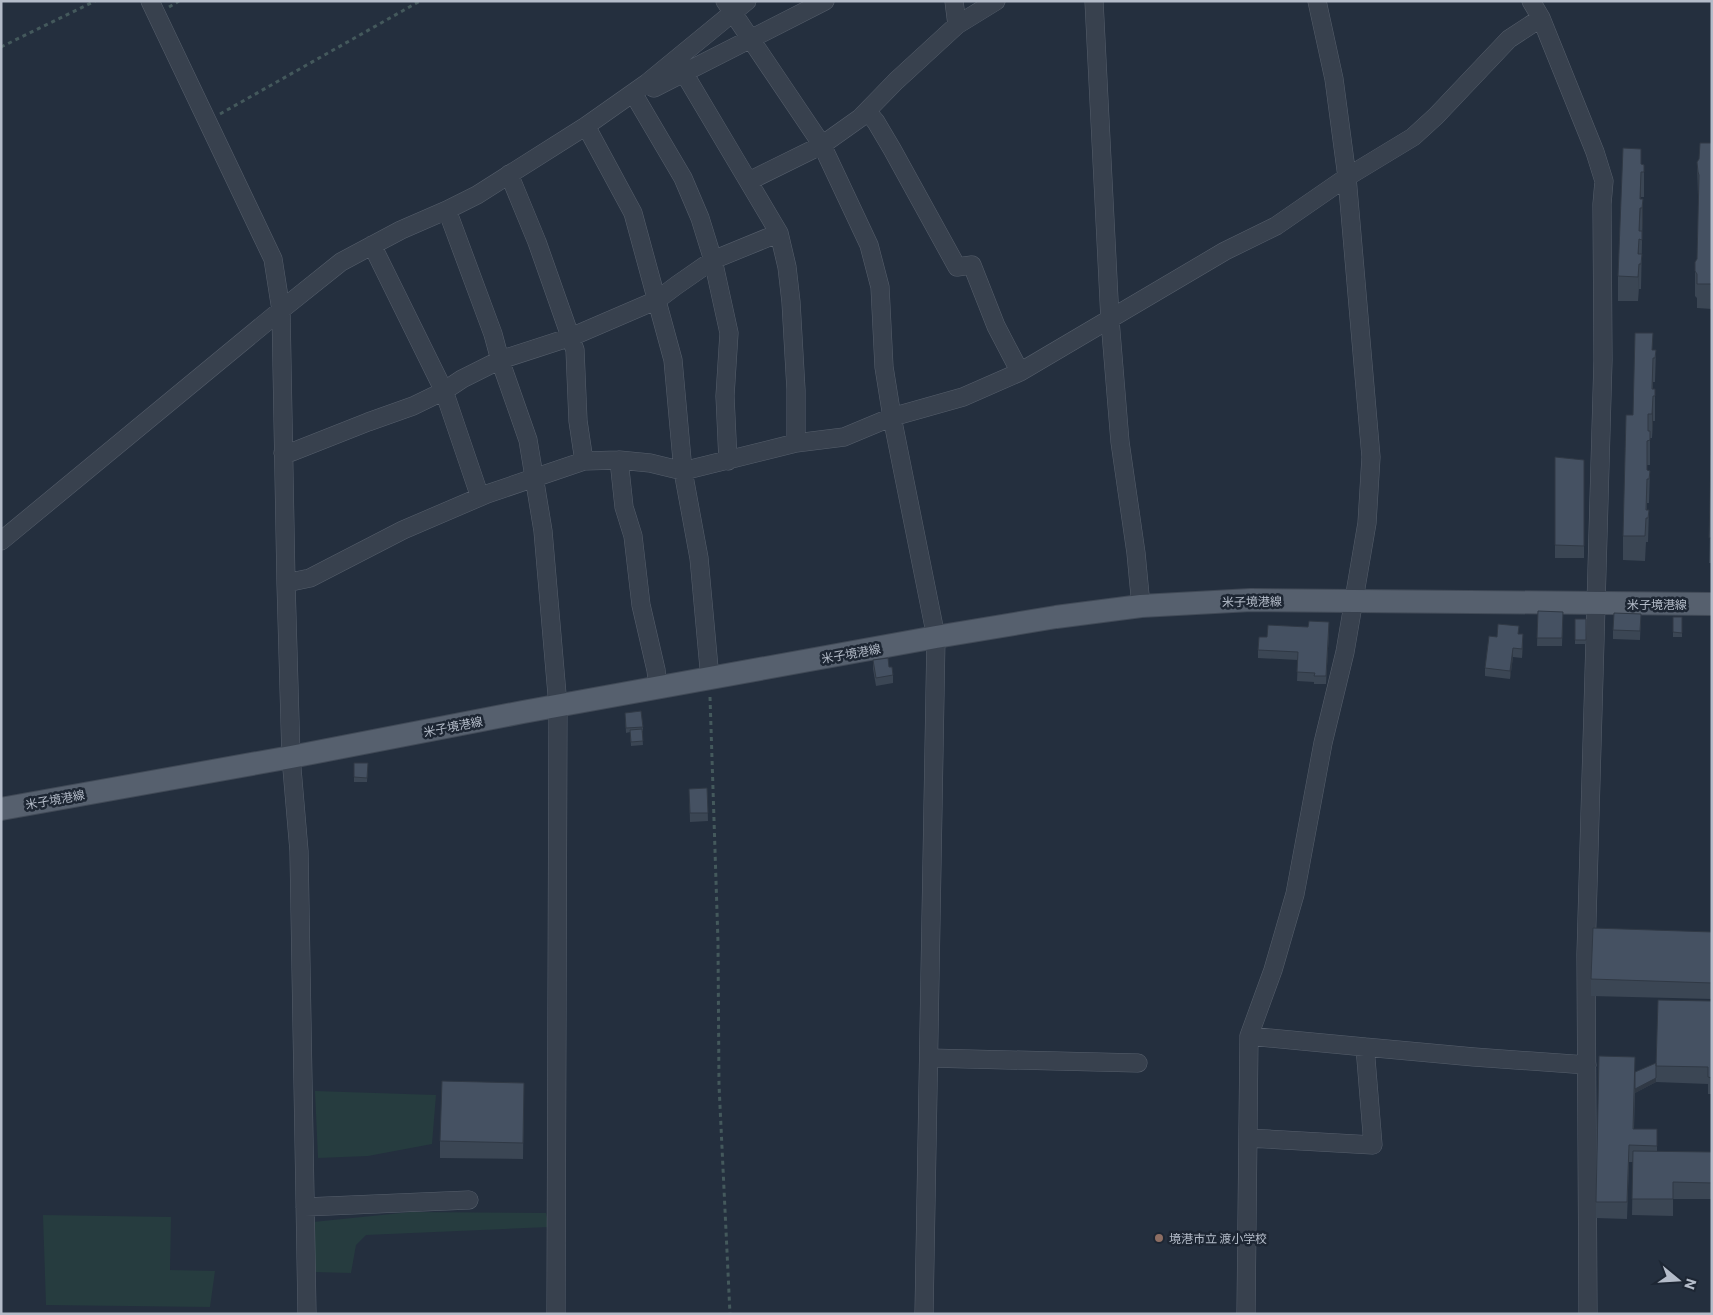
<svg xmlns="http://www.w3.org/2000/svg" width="1713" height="1315" font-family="Commissioner,'Noto Sans JP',sans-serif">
  <rect width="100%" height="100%" fill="#242f3e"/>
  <!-- green -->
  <path fill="#263c3f" d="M315,1091L436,1095L432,1144L368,1156L318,1158Z
    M411,1212L546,1213L549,1227L366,1235L356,1245L351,1273L314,1272L313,1222Z
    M43,1215L171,1217L170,1270L215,1271L210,1307L46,1305Z"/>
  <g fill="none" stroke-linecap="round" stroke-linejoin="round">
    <!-- minor casing -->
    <g stroke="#565f6c" stroke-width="19">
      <path id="minor" d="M150,1L273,259L281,310L286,583L291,757L299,851L307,1314
        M725,1L822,145L869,245L880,287L884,367L892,417L936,637L924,1314
        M1094,1L1110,320L1120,442L1136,553L1141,606
        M1531,1L1541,18L1595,152L1604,181L1602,204L1603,360L1586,954L1588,1314
        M957,25L996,1
        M684,73L779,233L787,267L791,302L796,390V443
        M649,85L654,88L825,1
        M867,111L876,122L892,149L957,267L972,265L996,326L1020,372
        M586,126L633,213L673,360L683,471L699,558L710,679
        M509,174L537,242L575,350L578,421L584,461
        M749,181L822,145L860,118L896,81L957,25L954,1
        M447,210L493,334L500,360L528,440L543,531L558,706L556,1314
        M283,453L292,452L368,422L413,406L444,391L372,245
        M619,460L624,507L633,536L641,605L656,670L658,688
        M728,461L725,396L729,333L713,260L779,233
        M480,497L444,391L462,379L500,360L571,337L657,300L677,285L713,260L700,218L683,178L633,93
        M1,541L281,310L341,262L401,230L447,210L477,195L586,126L647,83L747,1
        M286,583L310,578L403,530L487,494L584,461L619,460L650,463L683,471L796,443L844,437L892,417L963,397L1020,372L1225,251L1276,226L1347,177L1413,137L1436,116L1509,39L1541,18
        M1365,1047L1474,1057L1587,1065
        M929,1058L1138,1063
        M1248,1138L1373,1145L1365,1047L1249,1036
        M305,1207L469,1200
        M1246,1314L1249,1036L1273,970L1295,894L1323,743L1345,652L1367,523L1371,457L1347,177L1334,79L1317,1"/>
    </g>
    <!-- major casing -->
    <g stroke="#414a57" stroke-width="24">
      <path id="major" d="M1,809L291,757L523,712L936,637L1056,617L1141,606L1251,600L1712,604"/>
    </g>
    <!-- path -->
    <path stroke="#44595c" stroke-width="3" stroke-dasharray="4 4" stroke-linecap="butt" d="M169,7L179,1
      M1,47L95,1
      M220,114L420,1
      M710,697L718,942L719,1085L730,1314"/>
    <!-- minor -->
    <use href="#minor" stroke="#38414e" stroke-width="18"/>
    <!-- major -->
    <use href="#major" stroke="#56606e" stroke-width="22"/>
  </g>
  <!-- wall -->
  <path fill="#3b4654" d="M1712,143V309L1697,308V298L1695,296V271L1697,259L1699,198L1698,196L1697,162Z
    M1641,164L1644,165V197H1641V199H1643L1641,289H1639L1638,301H1618V276Z
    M1653,350H1656L1655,382H1653V389H1655V421H1653L1652,438H1650V465H1647V470L1650,471L1649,503H1647V510H1649L1648,542H1646L1645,561L1623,560V536L1633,415Z
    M1712,455V563H1709Z
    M1555,457L1584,460V558H1555Z
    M1538,611L1563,612L1562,646H1537Z
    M1641,614L1640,640L1613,639V630Z
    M1673,617H1682V637H1673Z
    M1575,619H1586V644H1575Z
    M1329,631L1326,684H1314V682L1297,681L1298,660L1258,658V650L1267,637Z
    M1519,634L1523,643L1522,658L1513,657L1510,679L1485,676V668L1497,637Z
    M873,660L889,667L893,675V683L876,686L873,669Z
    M625,713L643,727V731H642L643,745L631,746L630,732L626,733Z
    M354,763H368L367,782H354Z
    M707,788L708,821L690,822L689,789Z
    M1712,932V999L1591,996V979Z
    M1712,1001V1094H1708V1084L1656,1082L1635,1093L1634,1129H1657V1152H1712V1199H1673V1216L1632,1215L1633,1162H1629L1627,1219L1596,1218V1202L1635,1073L1656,1063Z
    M524,1083L523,1159L440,1158V1141Z"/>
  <!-- shaded-wall -->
  <path fill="#303945" d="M1641,149V197L1639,239L1638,301V254Z
    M1643,199V224L1642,232V208Z
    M1653,396V421L1652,438V414Z
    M1329,622V631L1326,684V676Z
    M1523,634V643L1522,658V649Z
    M1513,648V657L1510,679V671Z
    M1656,1078V1082L1635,1093V1089Z"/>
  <!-- building -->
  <path fill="#455162" stroke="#303945" d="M1700,143H1712V284H1697V274L1695,271V262L1697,259L1699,175L1698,172L1697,162L1699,159Z
    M1623,148L1641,149V164L1644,165V172H1641L1640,199H1643L1642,208H1640L1639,231H1642V240L1639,239L1638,254H1642L1641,264H1639L1638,277L1618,276Z
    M1635,333H1653L1652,350H1656L1655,358H1653L1652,389H1655V396H1653L1652,414H1648V431H1650V440L1647,441V470L1650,471L1649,479H1647L1646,510H1649L1648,518H1646L1645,536H1623L1626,415H1633Z
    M1711,455H1712V538H1709Z
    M1555,457L1584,460V546L1555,545Z
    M1538,611L1563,612L1562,638H1537Z
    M1614,613L1641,614L1640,631L1613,630Z
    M1673,617H1682V633L1673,632Z
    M1575,619H1586V640H1575Z
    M1309,621L1329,622L1326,676H1314L1315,673L1297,672L1298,652L1258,650L1259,637H1267L1268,625L1308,627Z
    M1498,624L1519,626L1518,634H1523L1522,649L1513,648L1510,671L1485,668L1489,636L1497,637Z
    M888,658L889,667H892L893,675L876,678L873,660Z
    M641,711L643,727L626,728L625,713Z
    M642,729L643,741L631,742L630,730Z
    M354,763H368L367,778L354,777Z
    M707,788L708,813H690L689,789Z
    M1593,928L1712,932V983L1591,979Z
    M1658,1000L1712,1001V1078L1708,1077V1067L1656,1066Z
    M1599,1056L1635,1057L1633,1129H1657V1146L1629,1145L1627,1202H1596Z
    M1656,1063V1078L1635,1089V1072Z
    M442,1081L524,1083L523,1143L440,1141Z
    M1633,1151L1712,1152V1183L1673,1182V1199H1632Z"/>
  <!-- markers -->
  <circle fill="#8d6e63" stroke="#1d2633" stroke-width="2" cx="1159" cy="1238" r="5"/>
  <g text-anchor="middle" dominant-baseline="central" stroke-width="5" stroke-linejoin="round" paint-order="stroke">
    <!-- street labels -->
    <g font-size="12" fill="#b4bcc9" stroke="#1d2633">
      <text transform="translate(1252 601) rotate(-1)">米子境港線</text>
      <text x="1657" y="604">米子境港線</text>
      <text transform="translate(851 653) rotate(-10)">米子境港線</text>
      <text transform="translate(453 726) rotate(-11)">米子境港線</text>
      <text transform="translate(55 799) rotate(-10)">米子境港線</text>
    </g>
    <!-- poi labels -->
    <g font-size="12" fill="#b4bcc9" stroke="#1d2633" text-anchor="start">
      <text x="1169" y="1238">境港市立 渡小学校</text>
    </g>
  </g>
  <!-- border -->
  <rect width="1713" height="1315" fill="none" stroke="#b4bcc9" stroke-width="5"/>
  <!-- north arrow -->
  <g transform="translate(1678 1280) rotate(108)" stroke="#1d2633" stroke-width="4" paint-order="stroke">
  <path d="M0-4L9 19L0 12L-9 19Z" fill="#b4bcc9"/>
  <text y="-8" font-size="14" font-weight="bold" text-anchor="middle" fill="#b4bcc9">N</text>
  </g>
</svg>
